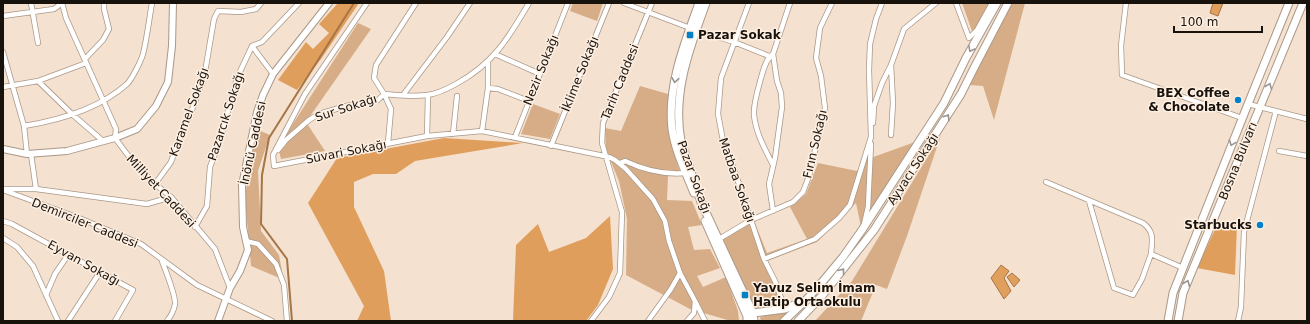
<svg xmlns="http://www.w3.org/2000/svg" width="1310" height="324" font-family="'DejaVu Sans',sans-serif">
  <rect width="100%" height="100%" fill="#f4e1d0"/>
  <!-- green -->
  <path fill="#d6ad87" d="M573,3H603L597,21L570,11Z
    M962,3H990L978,27L972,31Z
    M1012,3H1025L994,120L983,86L970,85Z
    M358,23L371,29L306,122L325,151L281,159L278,147Z
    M640,86L668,94L671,144L680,173L668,176L667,200L692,201L702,225L688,227L694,250L710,249L720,268L697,276L703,287L726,277L738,311L739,321H731L690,309L626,275L627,219L619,181L606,150L605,128L621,131Z
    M533,104L560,114L550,139L521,134Z
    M258,130L270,135L258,171L261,231L279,255L283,277H277L251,266L245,198L251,153Z
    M941,135L907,236L887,289L876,285L861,321H815L852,281Z
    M915,142L861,227L856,203L817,242L767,261L788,306L762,310L753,306L722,236L754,221L767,253L807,239L790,207L806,194L818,163L857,171L865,160Z
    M791,310L784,321H761L760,317Z"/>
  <!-- forest -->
  <path fill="#e09e5d" d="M338,3H359L321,59L297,90L278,80L306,42L313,49L329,33L319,24Z
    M444,138L523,143L415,161L396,174H373L354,182V207L384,271L391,321H357L364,306L308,203L337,158Z
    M610,216L613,269L598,305L586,321H513L516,245L538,224L549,252L586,238Z
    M1219,221L1237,225L1235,275L1197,268Z"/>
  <!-- water -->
  <path fill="#e19f5e" stroke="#a57545" d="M1213,3H1223L1218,16L1210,13Z
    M1001,265L1009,271L1004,278L1011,291L1004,299L991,278Z
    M1012,273L1020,280L1014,287L1007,277Z"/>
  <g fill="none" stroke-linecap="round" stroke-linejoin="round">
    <!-- stream -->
    <path stroke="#a57545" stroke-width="2" d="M292,321L287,259L261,224L262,175L269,138L354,3"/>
    <!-- minor casing -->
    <g stroke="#aa9888" stroke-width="6">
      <path id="minor" d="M31,3L38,43
        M62,3L66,18L116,129L115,138L133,162L155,184L171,197L215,249L230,288
        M367,3L305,94L273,155L274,166L427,136L482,131L609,157L615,160L626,169L653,199L665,221L669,241L680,273L695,301L694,313L687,321
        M624,3L690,28
        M749,3L721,78L718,114L724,146L734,169L764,259L775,281L785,309
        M956,3L969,38L977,30L992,3
        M1126,3L1121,46L1122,75L1242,118
        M3,16L54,9L62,3
        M696,30L734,42L769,56
        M252,46L273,74
        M3,52L24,126L27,154
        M495,54L540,74
        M85,59L103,40L109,29L104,9V3
        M891,65L893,103L891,135
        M38,81L86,63
        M3,87L38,81L73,115L103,141
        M488,88L498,89L529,101
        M384,94C398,95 413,97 427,95C437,94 447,89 456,84C493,64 508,39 529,3
        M403,95L447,37L470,3
        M1248,104L1307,119
        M873,123L874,106L882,83L891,65L904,29L936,3
        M24,126C61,120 99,109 127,84C132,79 141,61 143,54C147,38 149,20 152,3
        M482,131L488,88V62
        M453,134L457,96
        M427,136L428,95
        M515,137L568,3
        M388,143L391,109L384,94L374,78L376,65L416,3
        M551,146L609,3
        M278,150L286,140L309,120L319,114L346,106L378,100L384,94
        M1279,151L1307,156
        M31,154L36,189
        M620,163L625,161C644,170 664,175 686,173
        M773,165C765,149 756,134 754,115C753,105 758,89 761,78C763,71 766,58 773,54L790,3
        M1046,182L1143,223C1155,232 1152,241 1151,254L1183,268
        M155,184L171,162L179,139L187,123L204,78L214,19L218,11L241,12L256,9L261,3
        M3,189H36L147,204L171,197
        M3,190L79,218L141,244L197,285L272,321
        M1089,201L1114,288L1133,295L1142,279L1151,254
        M773,211L769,184L775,158L782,107L781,93L777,81L773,54
        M3,221L12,224L133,290L115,321
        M864,224L868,207L871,144
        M195,227L207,206L210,167L220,140L237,78L252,46L262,42L299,3
        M3,238L17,247L33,266L58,321
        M719,239L751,220L793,202L803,192L809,176L825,108L821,76L816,58L820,28L832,3
        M246,241L258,244L276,264L284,285L287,321
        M764,259L815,239L839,218L850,205L871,137L869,70L870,44L876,19L882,3
        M162,261C165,269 176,296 175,304C174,310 171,316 167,321
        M46,295L55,274L68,255
        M695,301L705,321
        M68,321L100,272
        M591,321L609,297L620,273L622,212L602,143L603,123L652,3
        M648,321L671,289L680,273
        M1238,321L1241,307L1244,232L1276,111"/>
    </g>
    <!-- tertiary casing -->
    <g stroke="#aa9888" stroke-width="8">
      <path id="tertiary" d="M3,149L27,154L67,151L115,138L137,129L156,106L168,82L172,46L173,3
        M218,321L230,288L240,271L248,250L243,227L242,185L257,112L263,95L273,74L329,3"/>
    </g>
    <!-- secondary casing -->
    <g stroke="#aa9888" stroke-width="9">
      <path id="secondary" d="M706,3C690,47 672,93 681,141L701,202L753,313L754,321
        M694,193C686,173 675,151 672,129C667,86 685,42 699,3
        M705,221L747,316V321
        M753,313L785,309L803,301
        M784,321L806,300L823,281L843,257L862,230L944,103L966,58L997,3
        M798,321L821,297L874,230L961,94L974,68L1008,3
        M1168,321L1173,293L1248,104L1289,3
        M1178,321L1183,293L1303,3"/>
    </g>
    <!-- minor -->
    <use href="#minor" stroke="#fff" stroke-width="4.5"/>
    <!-- tertiary -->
    <use href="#tertiary" stroke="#fff" stroke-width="6"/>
    <!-- secondary -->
    <use href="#secondary" stroke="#fff" stroke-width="7"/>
  </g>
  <!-- one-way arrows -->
  <defs><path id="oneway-chevron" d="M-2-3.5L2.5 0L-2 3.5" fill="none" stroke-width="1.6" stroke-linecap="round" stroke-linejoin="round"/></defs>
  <g stroke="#979492">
    <use href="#oneway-chevron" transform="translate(971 49) rotate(119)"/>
    <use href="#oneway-chevron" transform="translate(675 80) rotate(99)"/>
    <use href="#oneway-chevron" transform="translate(1269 86) rotate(-68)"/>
    <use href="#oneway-chevron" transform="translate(947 117) rotate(-57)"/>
    <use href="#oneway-chevron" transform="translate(1232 143) rotate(111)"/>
    <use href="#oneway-chevron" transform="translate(842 271) rotate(-52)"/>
    <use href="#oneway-chevron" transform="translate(1187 283) rotate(-68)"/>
  </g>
  <!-- markers -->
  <g fill="#0281c9" stroke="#feefe1" stroke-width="1.5">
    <rect x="686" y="31" width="8" height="8" rx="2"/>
    <circle cx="1238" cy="100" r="4"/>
    <circle cx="1260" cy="225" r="4"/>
    <rect x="741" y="291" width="8" height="8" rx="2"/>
  </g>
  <g text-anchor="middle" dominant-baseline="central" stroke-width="3" stroke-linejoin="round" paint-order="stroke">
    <!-- poi labels -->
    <g font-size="12" font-weight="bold" fill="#18120c" stroke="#feefe1" text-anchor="start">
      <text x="698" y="35">Pazar Sokak</text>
      <text x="1230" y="93" text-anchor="end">BEX Coffee<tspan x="1230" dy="14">&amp; Chocolate</tspan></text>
      <text x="1252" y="225" text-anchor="end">Starbucks</text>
      <text x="753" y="288">Yavuz Selim İmam<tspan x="753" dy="14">Hatip Ortaokulu</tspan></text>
    </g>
    <!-- street labels -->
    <g font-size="12" fill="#18120c" stroke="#feefe1">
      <text transform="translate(541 70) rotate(-68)">Nezir Sokağı</text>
      <text transform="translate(580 74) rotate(-68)">İklime Sokağı</text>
      <text transform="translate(620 82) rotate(-68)">Tarih Caddesi</text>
      <text transform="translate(346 108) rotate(-18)">Sur Sokağı</text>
      <text transform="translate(189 112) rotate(-70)">Karamel Sokağı</text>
      <text transform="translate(226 116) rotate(-72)">Pazarcık Sokağı</text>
      <text transform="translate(253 143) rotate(-78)">İnönü Caddesi</text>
      <text transform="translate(815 144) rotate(-77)">Fırın Sokağı</text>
      <text transform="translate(346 152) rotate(-11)">Süvari Sokağı</text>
      <text transform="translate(1238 161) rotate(-68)">Bosna Bulvarı</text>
      <text transform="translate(913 169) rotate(-57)">Ayvacı Sokağı</text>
      <text transform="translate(694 177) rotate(70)">Pazar Sokağı</text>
      <text transform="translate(737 180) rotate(71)">Matbaa Sokağı</text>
      <text transform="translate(161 191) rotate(47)">Milliyet Caddesi</text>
      <text transform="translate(85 223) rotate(22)">Demirciler Caddesi</text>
      <text transform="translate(84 263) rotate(29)">Eyvan Sokağı</text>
    </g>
  </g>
  <!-- border -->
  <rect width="1310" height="324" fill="none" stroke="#18120c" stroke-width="8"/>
  <!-- scale -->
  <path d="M1174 26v6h88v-6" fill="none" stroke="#18120c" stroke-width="2"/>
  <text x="1180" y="26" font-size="12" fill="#18120c" stroke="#feefe1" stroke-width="3" paint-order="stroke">100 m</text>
</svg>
